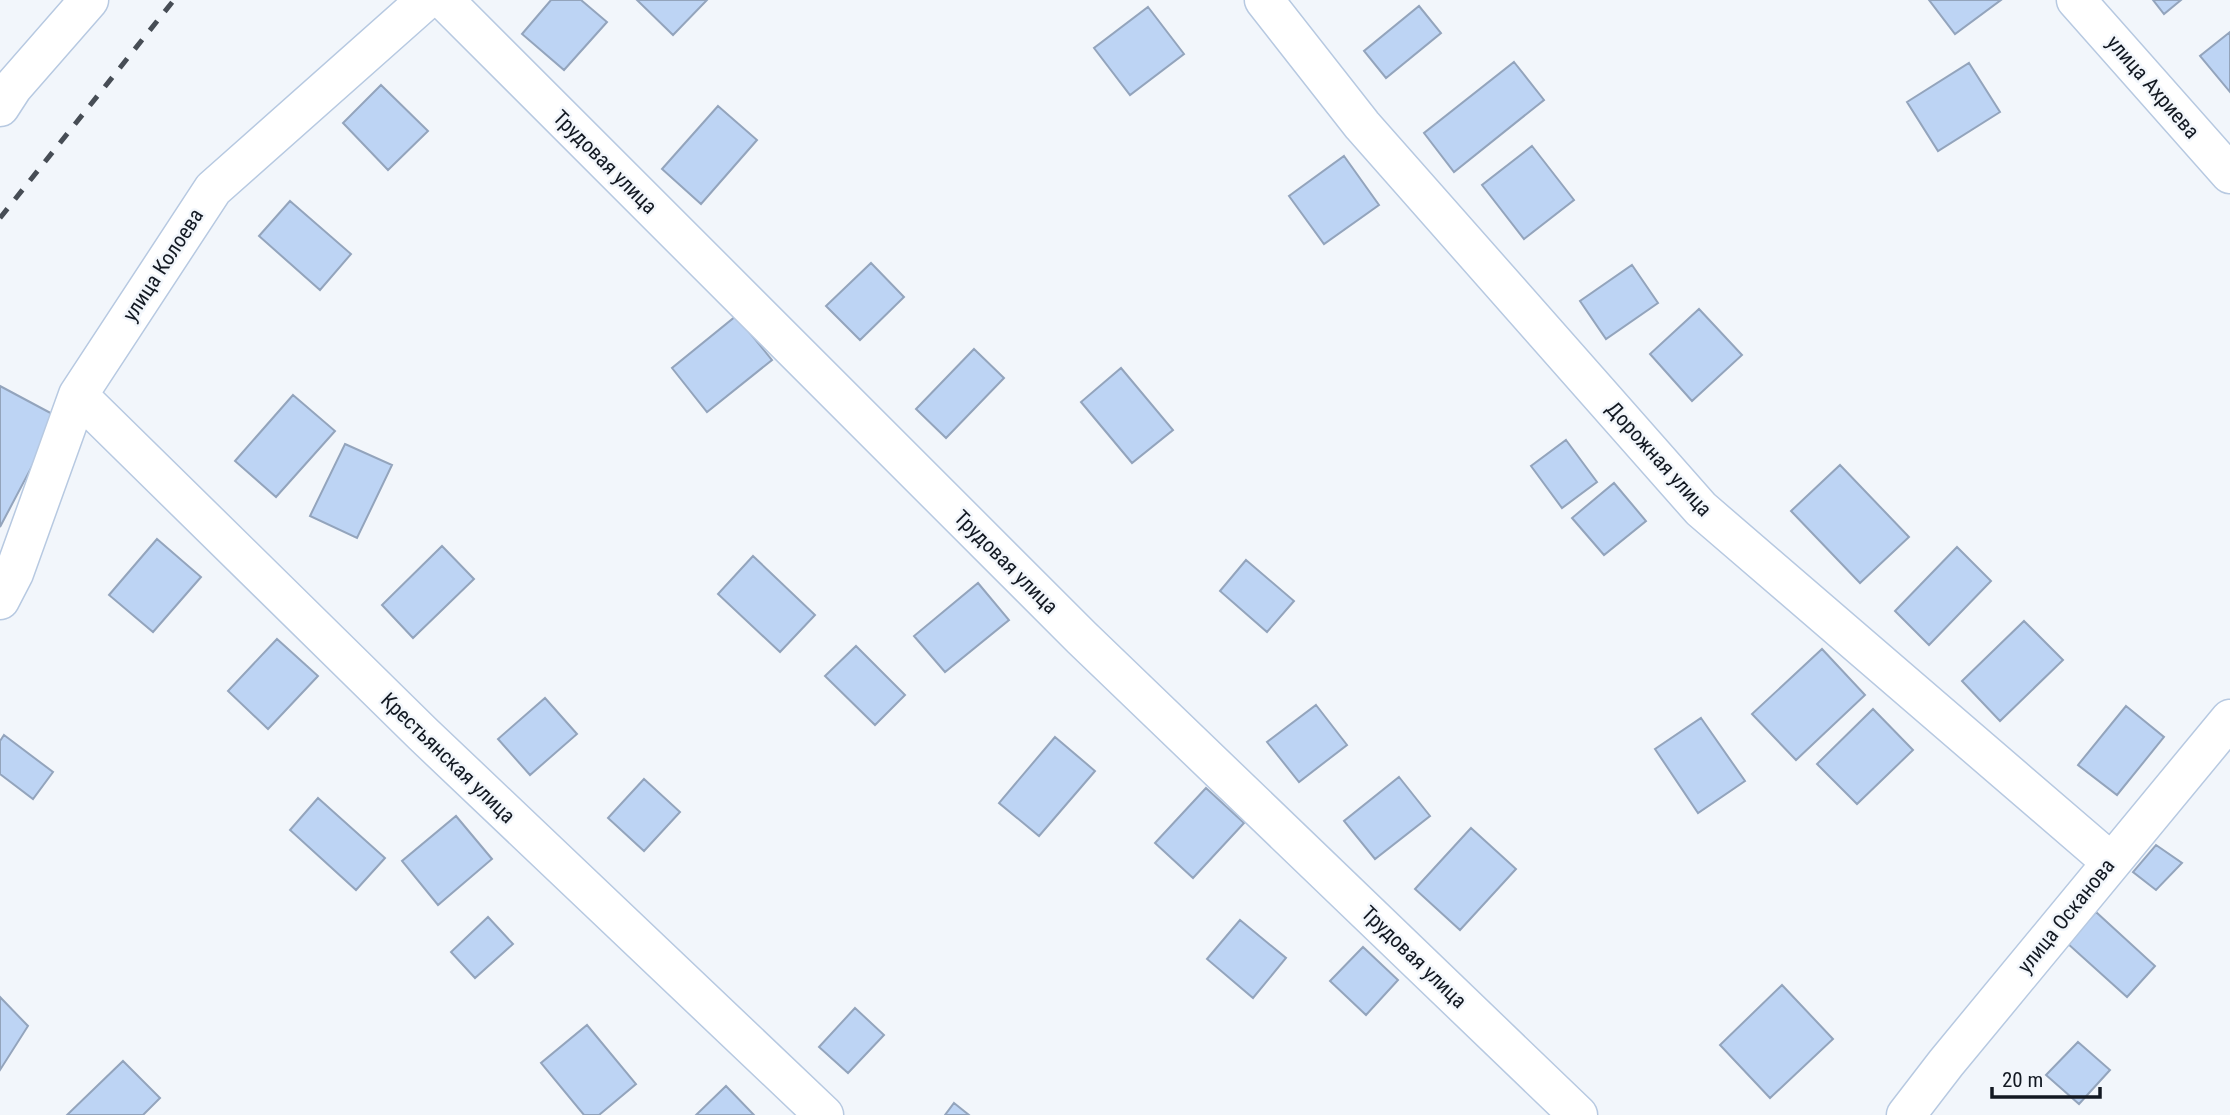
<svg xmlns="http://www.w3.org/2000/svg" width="2230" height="1115" font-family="'Roboto Condensed',sans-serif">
  <rect width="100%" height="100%" fill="#f2f6fb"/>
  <!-- building -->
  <path fill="#bdd4f4" stroke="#93a4bc" stroke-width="2" d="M551,0H581L607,22L564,70L522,34Z
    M637,0H707L673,35Z
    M1929,0H2001L1955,34Z
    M2153,0H2181L2164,14Z
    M1419,6L1441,33L1386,78L1364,51Z
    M1148,7L1184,54L1130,95L1094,48Z
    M2230,32V92L2200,56Z
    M1514,62L1544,100L1454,172L1424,133Z
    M1969,63L2000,112L1938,151L1907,102Z
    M381,85L428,131L388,170L343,123Z
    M718,106L757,140L701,204L662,169Z
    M1532,146L1574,200L1524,239L1482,185Z
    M1344,156L1379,205L1324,244L1289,196Z
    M290,201L351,254L320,290L259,236Z
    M871,263L904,297L860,340L826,306Z
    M1632,265L1658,303L1606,339L1580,301Z
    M1699,309L1742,355L1692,401L1650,354Z
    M736,316L772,360L707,412L672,368Z
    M974,349L1004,378L946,438L916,409Z
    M1121,368L1173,430L1132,463L1081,402Z
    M0,386L58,417L0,527Z
    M293,395L335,431L276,497L235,461Z
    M1566,440L1597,482L1562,508L1531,466Z
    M345,444L392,465L357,538L310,516Z
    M1840,465L1909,537L1860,583L1791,511Z
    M1614,483L1646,521L1604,555L1572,518Z
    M157,539L201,577L153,632L109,595Z
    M442,546L474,579L413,638L382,605Z
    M1957,547L1991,581L1929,645L1895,611Z
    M753,556L815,615L780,652L718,594Z
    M1246,560L1294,601L1267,632L1220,591Z
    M978,583L1009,620L945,672L914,636Z
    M2024,621L2063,660L2000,721L1962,681Z
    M277,639L318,676L268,729L228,691Z
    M856,646L905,695L875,725L825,676Z
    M1822,649L1865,695L1796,760L1752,714Z
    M545,698L577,734L530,775L498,739Z
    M1316,705L1347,745L1299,782L1267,742Z
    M2126,706L2164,737L2117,795L2078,765Z
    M1873,709L1913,750L1857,804L1817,764Z
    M1701,718L1745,781L1698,813L1655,749Z
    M4,735L53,772L33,799L0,774V741Z
    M1055,737L1095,771L1039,836L999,803Z
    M1399,777L1430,816L1375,859L1344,821Z
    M644,779L680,812L644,851L608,818Z
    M1206,788L1244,823L1193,878L1155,843Z
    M318,798L385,858L356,890L290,830Z
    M456,816L492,859L438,905L402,861Z
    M1471,828L1516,869L1460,930L1415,889Z
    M2156,845L2182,863L2156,890L2133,872Z
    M2096,912L2155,966L2127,997L2067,943Z
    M488,917L513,944L475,978L451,952Z
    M1240,920L1286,958L1253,998L1207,959Z
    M1363,947L1398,980L1366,1015L1330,981Z
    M1782,985L1833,1039L1770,1098L1720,1045Z
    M0,997L28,1026L0,1070Z
    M855,1008L884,1035L848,1073L819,1047Z
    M587,1025L636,1084L599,1115H584L541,1063Z
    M2078,1042L2110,1070L2079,1104L2046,1075Z
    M123,1061L160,1098L143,1115H67Z
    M726,1086L754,1115H696Z
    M954,1103L969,1115H945Z"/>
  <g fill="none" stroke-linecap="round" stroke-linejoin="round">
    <!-- minor casing -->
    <g stroke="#b7c9e1" stroke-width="41">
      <path id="minor" d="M444,0L1082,638L1578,1115
        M1264,0L1362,125L1701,509L2111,862
        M2076,0L2230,174
        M0,107L13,87L89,0
        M78,395L423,734L824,1115
        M0,600L14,573L78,395L213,189L426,0
        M1906,1115L1946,1063L2230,719"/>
    </g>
    <!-- minor -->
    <use href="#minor" stroke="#fff" stroke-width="38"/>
    <!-- rail -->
    <path stroke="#474d55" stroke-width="5" stroke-dasharray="12 12" stroke-linecap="butt" d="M0,218L174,0"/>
  </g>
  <g text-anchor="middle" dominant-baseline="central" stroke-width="5" stroke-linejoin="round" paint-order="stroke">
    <!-- street labels -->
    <g font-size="21" fill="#131922" stroke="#f2f6fb">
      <text transform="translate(2153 87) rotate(49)">улица Ахриева</text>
      <text transform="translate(605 162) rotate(45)">Трудовая улица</text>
      <text transform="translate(163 265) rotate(-57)">улица Колоева</text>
      <text transform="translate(1659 459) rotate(48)">Дорожная улица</text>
      <text transform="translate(1006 562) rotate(45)">Трудовая улица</text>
      <text transform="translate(448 758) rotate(44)">Крестьянская улица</text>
      <text transform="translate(2066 916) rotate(-51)">улица Осканова</text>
      <text transform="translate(1414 957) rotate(44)">Трудовая улица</text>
    </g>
  </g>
  <!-- scale -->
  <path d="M1992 1087v10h108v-10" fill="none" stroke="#131922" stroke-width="3.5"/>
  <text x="2002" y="1087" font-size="21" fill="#131922" stroke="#f2f6fb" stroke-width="5" paint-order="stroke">20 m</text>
</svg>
